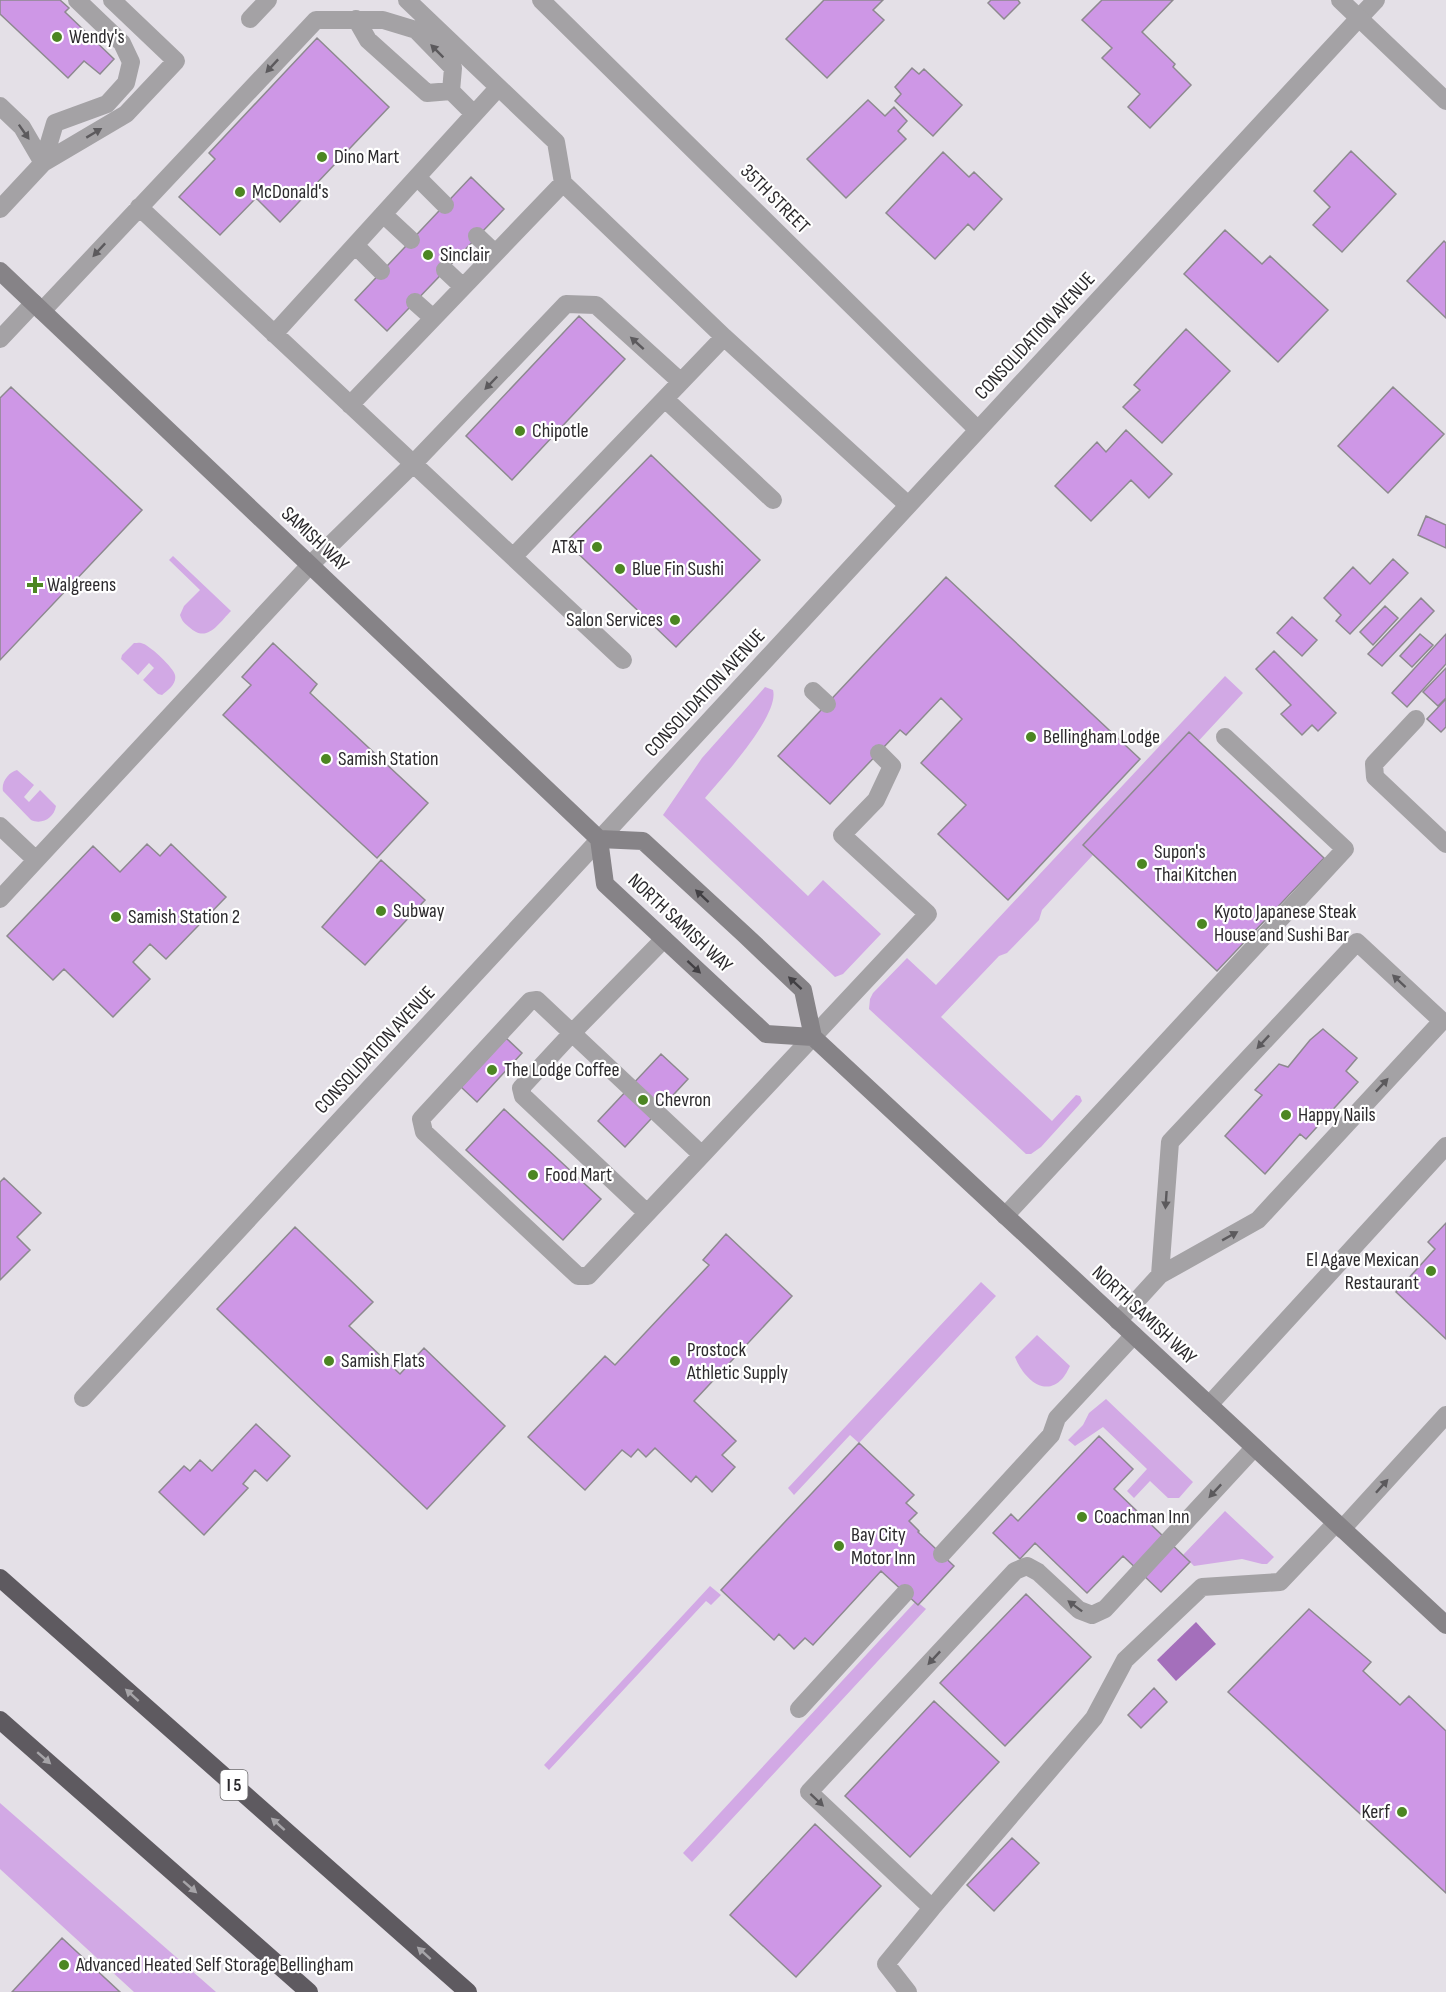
<svg xmlns="http://www.w3.org/2000/svg" width="1446" height="1992" font-family="'Sofia Sans Condensed',sans-serif">
  <rect width="100%" height="100%" fill="#e4e0e7"/>
  <!-- green -->
  <path fill="#d2a9e5" d="M173,556L231,611C218,624 207,644 189,627C184,623 182,621 180,615L184,606L200,590L169,560Z
    M134,643C139,643 139,642 144,644C151,647 174,668 175,675C177,684 168,690 162,695L158,694L143,680L154,668L149,663L138,675L121,659L122,655Z
    M1225,676L1243,693L1042,910L1039,920L1007,953L999,956L941,1017L1052,1121L1076,1095L1080,1096L1082,1101L1079,1105L1041,1147L1031,1154H1026L869,1009L870,999L873,993L907,958L936,985Z
    M765,687L773,690C780,715 721,779 705,798L808,896L823,880L881,934L843,974L835,977L663,815L702,758Z
    M17,770L34,785L24,797L29,802L40,790L56,806C54,818 42,825 31,820L3,791C1,782 9,772 17,770Z
    M981,1282L996,1296L859,1443L850,1435L794,1495L788,1488Z
    M1037,1335L1070,1366C1068,1370 1065,1376 1062,1379C1043,1399 1022,1375 1015,1357Z
    M1106,1399L1193,1482L1179,1498H1168L1150,1481L1134,1498L1127,1491L1147,1469L1103,1427L1075,1446L1068,1440L1083,1425L1089,1413Z
    M1225,1511L1274,1557L1267,1564H1262L1242,1559L1194,1566L1183,1555Z
    M710,1586L721,1595L711,1605L706,1601L549,1770L544,1765Z
    M916,1601L926,1609L692,1862L683,1853Z
    M0,1803L216,1992H134L0,1869Z"/>
  <!-- water -->
  <path fill="#a46fbb" d="M1196,1622L1216,1644L1176,1681L1157,1660Z"/>
  <!-- building -->
  <path fill="#ce97e6" stroke="#8d898f" stroke-width="1.5" d="M0,0H60L69,8L65,12L114,59L100,74L84,61L68,78L0,14Z
    M824,0H883L873,10L884,20L827,78L786,39Z
    M991,0H1018L1020,3L1004,19L988,3Z
    M1102,0H1173L1142,32L1175,64L1173,67L1191,85L1150,128L1128,107L1140,94L1102,58L1112,48L1082,20Z
    M317,38L389,107L280,222L256,198L220,235L179,197L215,159L209,153Z
    M912,68L919,74L924,69L962,105L933,136L895,101L901,94L895,87Z
    M868,100L885,116L894,107L907,121L898,131L906,139L846,198L807,159Z
    M1351,151L1396,194L1342,252L1313,225L1330,207L1314,191Z
    M943,152L969,177L974,172L1002,199L974,230L968,224L935,259L886,213Z
    M471,177L504,209L387,331L355,300Z
    M1225,230L1262,264L1270,256L1328,310L1278,362L1184,274Z
    M1444,241L1446,243V318L1407,281Z
    M579,316L625,359L512,480L466,436Z
    M1186,329L1230,371L1162,443L1123,407L1140,390L1134,385Z
    M11,387L142,510L0,660V398Z
    M1393,387L1444,434L1388,493L1338,446Z
    M1126,430L1172,474L1149,498L1131,480L1091,521L1055,486L1097,442L1106,452Z
    M651,455L760,560L676,647L566,542Z
    M1426,516L1446,525V548L1418,535Z
    M1393,559L1408,573L1350,634L1336,621L1341,615L1324,598L1353,567L1370,584Z
    M946,577L1140,759L1008,900L938,834L966,805L921,763L962,719L941,698L906,735L900,730L830,804L778,756Z
    M1421,598L1434,611L1382,666L1368,654Z
    M1385,606L1398,618L1373,645L1360,632Z
    M1292,617L1317,640L1302,656L1277,633Z
    M1420,634L1433,645L1412,667L1400,656Z
    M1446,634V664L1407,707L1392,693Z
    M273,643L317,684L310,693L428,803L377,858L223,715L251,685L242,677Z
    M1274,651L1336,713L1318,731L1312,725L1302,735L1281,714L1291,705L1256,669Z
    M1446,668V698L1438,706L1423,692Z
    M1446,699V727L1441,732L1427,719Z
    M1189,732L1324,858L1217,971L1083,845Z
    M147,844L160,856L171,844L226,897L166,959L150,944L133,962L150,979L113,1017L64,969L53,980L7,936L93,846L120,872Z
    M381,860L425,900L365,965L322,927Z
    M1323,1029L1357,1058L1346,1071L1358,1082L1306,1139L1300,1134L1265,1174L1225,1136L1262,1095L1255,1090L1279,1064L1288,1067L1310,1040Z
    M506,1038L522,1053L477,1102L461,1087Z
    M661,1054L688,1079L625,1147L598,1121Z
    M504,1109L601,1199L563,1240L466,1150Z
    M4,1178L41,1213L17,1237L30,1250L0,1280V1182Z
    M1446,1223V1339L1396,1292L1435,1249L1428,1242Z
    M295,1227L373,1302L349,1326L400,1374L424,1348L505,1426L427,1509L217,1309Z
    M726,1234L792,1296L694,1401L736,1441L722,1455L735,1467L712,1492L696,1476L691,1482L655,1448L646,1457L638,1449L631,1457L622,1450L585,1490L528,1437L605,1356L615,1365L709,1265L703,1260Z
    M256,1424L290,1456L267,1481L255,1470L243,1484L248,1488L204,1535L159,1492L184,1466L190,1471L200,1460L212,1471Z
    M1099,1436L1133,1469L1114,1489L1190,1562L1161,1592L1123,1556L1087,1593L1035,1543L1020,1559L993,1533L1011,1514L1018,1521Z
    M1099,1436L1133,1469L1114,1489L1190,1562L1161,1592L1123,1556L1087,1593L1035,1543L1020,1559L993,1533L1011,1514L1018,1521Z
    M859,1443L914,1495L906,1503L917,1513L909,1521L919,1531L918,1532L954,1566L918,1605L881,1571L813,1645L805,1638L794,1649L779,1634L774,1640L721,1590Z
    M1026,1594L1091,1657L1005,1746L940,1683Z
    M1026,1594L1091,1657L1005,1746L940,1683Z
    M1309,1609L1371,1662L1363,1671L1400,1705L1409,1696L1446,1731V1893L1228,1692Z
    M1154,1688L1167,1702L1141,1728L1128,1715Z
    M934,1701L999,1762L910,1857L845,1796Z
    M934,1701L999,1762L910,1857L845,1796Z
    M815,1824L881,1886L796,1977L730,1915Z
    M815,1824L881,1886L796,1977L730,1915Z
    M1012,1838L1039,1863L994,1911L967,1885Z
    M62,1938L120,1992H12Z"/>
  <g fill="none" stroke-linecap="round" stroke-linejoin="round">
    <!-- lane -->
    <path stroke="#a4a2a5" stroke-width="18" d="M1359,18L1376,0
      M250,19L268,0
      M356,19L368,40L427,93L451,91
      M0,106L22,127L43,163
      M43,163L55,123L107,104L126,83L131,62L122,43L77,0
      M417,177L445,205
      M563,183L724,337L908,505
      M139,207L623,660
      M0,209L43,163L126,114L176,61L112,0
      M383,214L411,240
      M477,236L495,253
      M355,245L381,271
      M445,270L463,287
      M415,302L433,318
      M42,311L316,20H383L416,30L453,68L451,91L474,114
      M274,334L498,88
      M0,339L34,303
      M665,399L773,500
      M350,405L563,183L556,142L407,0
      M513,557L724,337
      M813,691L827,704
      M1416,719L1374,764L1375,777L1446,844
      M0,826L36,860
      M0,899L310,565L413,464L566,304L596,305L681,382
      M664,939L572,1033L702,1155L928,914L842,835L876,800L892,766L879,753
      M647,1213L523,1096L521,1088L572,1033L537,1000L530,1001L421,1119L424,1132L578,1276H588L702,1155
      M1005,1216L1345,849L1225,737
      M1118,1321L1160,1275L1258,1220L1442,1021L1357,942L1170,1142L1160,1275
      M1209,1405L1446,1146
      M1254,1448L1105,1609L1092,1615L1079,1610L1038,1572L1027,1566L1015,1571L809,1792L932,1908L1094,1718L1125,1660L1202,1587L1280,1582L1336,1523
      M1342,1529L1446,1415
      M942,1554L1051,1435L1057,1418L1134,1335
      M799,1709L905,1593
      M908,1992L886,1964L932,1908"/>
    <!-- street -->
    <path stroke="#a4a2a5" stroke-width="18" d="M541,0L978,430
      M1340,0L1446,101
      M83,1398L1359,18"/>
    <!-- secondary -->
    <path stroke="#868387" stroke-width="18" d="M0,271L599,839
      M599,839L643,841L745,935L803,990L813,1037L1446,1625
      M599,839L605,884L738,1008L766,1034L813,1037"/>
    <!-- highway -->
    <path stroke="#5e5a60" stroke-width="18" d="M0,1578L468,1992
      M0,1720L309,1992"/>
  </g>
  <!-- one-way arrows -->
  <defs><path id="oneway-solid" d="M-6-.8H1V-3.2L6.5 0L1 3.2V.8H-6Z" transform="scale(1.5)"/></defs>
  <g fill="#5c5a5d">
    <use href="#oneway-solid" transform="translate(437 51) rotate(-135)"/>
    <use href="#oneway-solid" transform="translate(272 66) rotate(133)"/>
    <use href="#oneway-solid" transform="translate(24 132) rotate(55)"/>
    <use href="#oneway-solid" transform="translate(94 133) rotate(-31)"/>
    <use href="#oneway-solid" transform="translate(99 250) rotate(133)"/>
    <use href="#oneway-solid" transform="translate(637 343) rotate(-138)"/>
    <use href="#oneway-solid" transform="translate(491 383) rotate(134)"/>
    <use href="#oneway-solid" transform="translate(1399 981) rotate(-137)"/>
    <use href="#oneway-solid" transform="translate(1263 1042) rotate(133)"/>
    <use href="#oneway-solid" transform="translate(1382 1085) rotate(-47)"/>
    <use href="#oneway-solid" transform="translate(1166 1200) rotate(94)"/>
    <use href="#oneway-solid" transform="translate(1230 1236) rotate(-29)"/>
    <use href="#oneway-solid" transform="translate(1382 1486) rotate(-48)"/>
    <use href="#oneway-solid" transform="translate(1215 1491) rotate(133)"/>
    <use href="#oneway-solid" transform="translate(1075 1606) rotate(-143)"/>
    <use href="#oneway-solid" transform="translate(934 1658) rotate(133)"/>
    <use href="#oneway-solid" transform="translate(817 1800) rotate(43)"/>
  </g>
  <g fill="#424044">
    <use href="#oneway-solid" transform="translate(702 896) rotate(-137)"/>
    <use href="#oneway-solid" transform="translate(694 967) rotate(43)"/>
    <use href="#oneway-solid" transform="translate(795 983) rotate(-137)"/>
  </g>
  <g fill="#a6a4a8">
    <use href="#oneway-solid" transform="translate(132 1695) rotate(-138)"/>
    <use href="#oneway-solid" transform="translate(44 1758) rotate(41)"/>
    <use href="#oneway-solid" transform="translate(278 1824) rotate(-138)"/>
    <use href="#oneway-solid" transform="translate(190 1887) rotate(41)"/>
    <use href="#oneway-solid" transform="translate(424 1953) rotate(-138)"/>
  </g>
  <!-- markers -->
  <g fill="#4c8622" stroke="#fff" stroke-width="2">
    <circle cx="57" cy="37" r="6"/>
    <circle cx="322" cy="157" r="6"/>
    <circle cx="240" cy="192" r="6"/>
    <circle cx="428" cy="255" r="6"/>
    <circle cx="520" cy="431" r="6"/>
    <circle cx="597" cy="547" r="6"/>
    <circle cx="620" cy="569" r="6"/>
    <path d="M32 576h6v6h6v6h-6v6h-6v-6h-6v-6h6z"/>
    <circle cx="675" cy="620" r="6"/>
    <circle cx="1031" cy="737" r="6"/>
    <circle cx="326" cy="759" r="6"/>
    <circle cx="1142" cy="864" r="6"/>
    <circle cx="381" cy="911" r="6"/>
    <circle cx="116" cy="917" r="6"/>
    <circle cx="1202" cy="924" r="6"/>
    <circle cx="492" cy="1070" r="6"/>
    <circle cx="643" cy="1100" r="6"/>
    <circle cx="1286" cy="1115" r="6"/>
    <circle cx="533" cy="1175" r="6"/>
    <circle cx="1431" cy="1271" r="6"/>
    <circle cx="329" cy="1361" r="6"/>
    <circle cx="675" cy="1361" r="6"/>
    <circle cx="1082" cy="1517" r="6"/>
    <circle cx="839" cy="1546" r="6"/>
    <circle cx="1402" cy="1812" r="6"/>
    <circle cx="64" cy="1965" r="6"/>
  </g>
  <g text-anchor="middle" dominant-baseline="central" stroke-width="4.5" stroke-linejoin="round" paint-order="stroke">
    <!-- shield labels -->
    <rect fill="#fff" stroke="#6b6a6c" stroke-width="1.5" x="220.5" y="1770" width="27" height="30" rx="4.5"/>
    <g font-size="18" font-weight="bold" fill="#2c2a2d">
      <text x="234" y="1785">I 5</text>
    </g>
    <!-- poi labels -->
    <g font-size="20" fill="#2c2a2d" stroke="#fff" text-anchor="start">
      <text x="69" y="37">Wendy's</text>
      <text x="334" y="157">Dino Mart</text>
      <text x="252" y="192">McDonald's</text>
      <text x="440" y="255">Sinclair</text>
      <text x="532" y="431">Chipotle</text>
      <text x="585" y="547" text-anchor="end">AT&amp;T</text>
      <text x="632" y="569">Blue Fin Sushi</text>
      <text x="47" y="585">Walgreens</text>
      <text x="663" y="620" text-anchor="end">Salon Services</text>
      <text x="1043" y="737">Bellingham Lodge</text>
      <text x="338" y="759">Samish Station</text>
      <text x="1154" y="852">Supon's<tspan x="1154" dy="23">Thai Kitchen</tspan></text>
      <text x="393" y="911">Subway</text>
      <text x="1214" y="912">Kyoto Japanese Steak<tspan x="1214" dy="23">House and Sushi Bar</tspan></text>
      <text x="128" y="917">Samish Station 2</text>
      <text x="504" y="1070">The Lodge Coffee</text>
      <text x="655" y="1100">Chevron</text>
      <text x="1298" y="1115">Happy Nails</text>
      <text x="545" y="1175">Food Mart</text>
      <text x="1419" y="1260" text-anchor="end">El Agave Mexican<tspan x="1419" dy="23">Restaurant</tspan></text>
      <text x="687" y="1350">Prostock<tspan x="687" dy="23">Athletic Supply</tspan></text>
      <text x="341" y="1361">Samish Flats</text>
      <text x="1094" y="1517">Coachman Inn</text>
      <text x="851" y="1535">Bay City<tspan x="851" dy="23">Motor Inn</tspan></text>
      <text x="1390" y="1812" text-anchor="end">Kerf</text>
      <text x="76" y="1965">Advanced Heated Self Storage Bellingham</text>
    </g>
    <!-- street labels -->
    <g font-size="20" fill="#2c2a2d" stroke="#fff">
      <text transform="translate(775 199) rotate(45)">35TH STREET</text>
      <text transform="translate(1035 336) rotate(-47)">CONSOLIDATION AVENUE</text>
      <text transform="translate(315 539) rotate(43)">SAMISH WAY</text>
      <text transform="translate(705 693) rotate(-47)">CONSOLIDATION AVENUE</text>
      <text transform="translate(680 923) rotate(43)">NORTH SAMISH WAY</text>
      <text transform="translate(375 1050) rotate(-47)">CONSOLIDATION AVENUE</text>
      <text transform="translate(1144 1315) rotate(43)">NORTH SAMISH WAY</text>
    </g>
  </g>
</svg>
